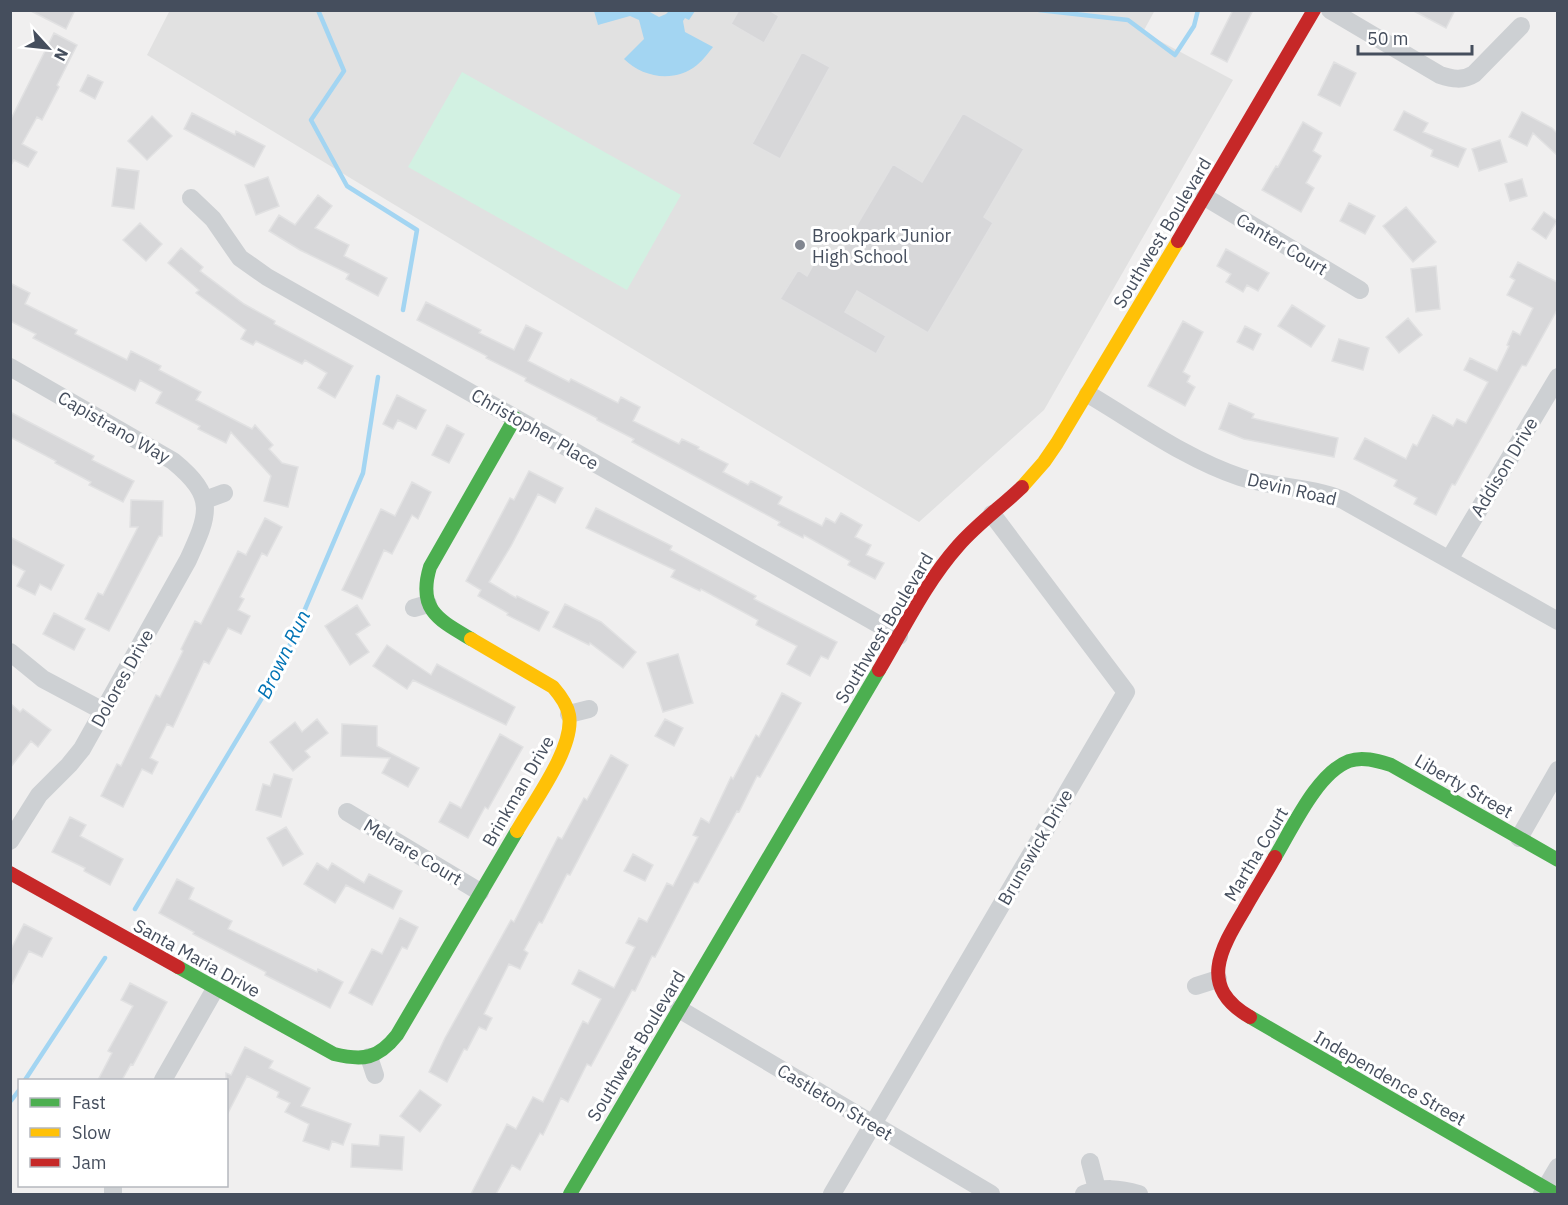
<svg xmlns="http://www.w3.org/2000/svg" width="1568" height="1205" font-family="'IBM Plex Sans',sans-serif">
  <rect width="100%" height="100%" fill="#f0efef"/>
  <!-- education -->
  <path fill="#e1e1e1" d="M170,10H1155L1143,32L1233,80L1044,410L919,522L147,55Z"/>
  <!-- green -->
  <path fill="#d2f1e2" d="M462,72L681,195L627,290L408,167Z"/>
  <!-- water -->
  <path fill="#a3d5f2" d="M594,11H648L659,17L666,14L669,11H695L689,20L685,18L683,21L685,32L713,47C708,53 703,60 697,65C675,83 643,78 624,59L644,39L639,20L630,16L598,25Z"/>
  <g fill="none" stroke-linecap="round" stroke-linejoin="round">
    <!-- stream -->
    <path stroke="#a3d5f2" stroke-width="4.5" d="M318,10L344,71L311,120L347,186L417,230L403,310
      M1039,10L1128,20L1175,55L1194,26L1198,10
      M135,909L280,668L363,473L378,377
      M25,1080L105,958
      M10,1102L20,1089"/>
  </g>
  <!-- building -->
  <path fill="#d7d7d9" stroke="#e1e1e2" stroke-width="1.5" d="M29,10H75L66,29Z
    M739,10H769L779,16L764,43L731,24Z
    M1233,10H1253L1227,62L1211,54Z
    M1412,10H1455L1446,28Z
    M54,33L77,45L57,85L59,87L42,120L37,117L22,144L37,152L28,167L14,160L10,167V121Z
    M802,52L830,67L780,159L752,144Z
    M1334,62L1356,73L1340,106L1318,95Z
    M88,75L103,82L95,99L80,91Z
    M1404,111L1428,123L1423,132L1466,149L1458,167L1431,156L1433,150L1394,130Z
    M1522,112L1552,128L1557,133V155L1533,133L1527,146L1509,137Z
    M192,113L235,135L236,131L265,146L254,167L184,129Z
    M963,113L1024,149L984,217L993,223L928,333L857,291L845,312L886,336L876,354L780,299L798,270L807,276L820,253L835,262L893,164L922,182Z
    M152,116L172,136L147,160L128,141Z
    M1303,122L1322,133L1313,151L1321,156L1306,183L1314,188L1301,212L1262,190L1276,166L1278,167Z
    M1500,140L1507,162L1479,171L1472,149Z
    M117,168L139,171L134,209L112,206Z
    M268,177L279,206L256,215L245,185Z
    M1522,179L1527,196L1510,201L1505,184Z
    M318,195L332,206L315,228L349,245L344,256L387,278L378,296L346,279L349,274L300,250L269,231L279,215L295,225Z
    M1349,203L1375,216L1365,234L1340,221Z
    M1406,207L1436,242L1413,262L1383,226Z
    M1544,212L1557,221L1546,239L1532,229Z
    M140,223L162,244L146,261L123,240Z
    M181,248L203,267L200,271L244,304L275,321L274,324L353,366L335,398L318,388L327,373L305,360L302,364L256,341L253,345L241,339L246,330L196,293L199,290L168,263Z
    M1226,249L1269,273L1258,291L1247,285L1243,292L1226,282L1231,274L1217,266Z
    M1518,262L1557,282V310L1526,366L1522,365L1455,485L1452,484L1436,515L1414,504L1417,498L1394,486L1397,480L1354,459L1365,438L1406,459L1413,444L1417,446L1433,415L1453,426L1457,419L1466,423L1488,382L1464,370L1470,358L1497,371L1509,346L1507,345L1513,331L1520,335L1533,308L1507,295L1515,280L1510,277Z
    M1436,266L1440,309L1416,312L1411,269Z
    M10,283L30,293L25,304L77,330L75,334L127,360L131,351L161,366L159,370L201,392L196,400L252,429L255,425L273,445L269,449L282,463L298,467L288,507L264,501L271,476L231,432L226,443L198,429L200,426L156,403L162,392L140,380L135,391L33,338L36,334L10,321Z
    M426,302L481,330L479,333L514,350L526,325L542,333L528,361L569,382L571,379L618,403L621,397L640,407L633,421L679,444L682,439L699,447L698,449L728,464L723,472L748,485L751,481L782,497L778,504L822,526L826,518L835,523L841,513L862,525L855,537L871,545L866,555L884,563L875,579L848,565L850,561L804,535L803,538L778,525L780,522L632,442L634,439L597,420V418L525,381L526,378L486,358L487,356L417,320Z
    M1292,305L1325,326L1311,347L1278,326Z
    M1408,318L1422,335L1399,353L1386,337Z
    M1183,321L1203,332L1183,372L1190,376L1187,382L1195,387L1185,406L1148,386Z
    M1245,326L1261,334L1253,350L1237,342Z
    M1339,339L1369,348L1363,370L1332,361Z
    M397,395L426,410L416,429L398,420L393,429L383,424Z
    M1229,403L1254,414L1252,418L1338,438L1334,457L1244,439L1219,429Z
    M10,412L94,456L92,460L134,481L123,502L89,485L91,482L55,463L56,461L10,437Z
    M447,425L464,434L449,463L432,455Z
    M529,471L563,488L555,503L538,494L511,546L489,582L516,598L517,596L549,612L539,631L507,615L508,613L478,596L481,590L466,581L510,498L514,500Z
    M412,482L431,492L418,519L412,515L392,554L384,550L362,599L342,590L381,509L395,516Z
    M131,500L163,501L162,536H159L109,631L85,619L98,593L103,595L138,527H130Z
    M596,508L672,546L670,550L756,596L754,599L837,642L828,659L821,656L810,676L787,664L797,646L756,625L758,620L701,589L700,591L671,577L675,570L586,528Z
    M265,518L282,527L267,556L262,553L240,597L244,599L238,610L250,616L241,634L228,628L209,664L204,661L173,727L167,724L150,758L158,762L152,774L142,769L123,807L101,796L117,764L121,766L156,695L160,697L183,651L181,649L195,621L201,624L238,551L246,555Z
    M10,537L64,565L51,590L40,584L35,595L17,586L25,571L10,563Z
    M565,604L601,622L636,652L623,668L590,643L589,645L553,627Z
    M357,605L370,625L356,634L369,652L350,665L325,626Z
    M54,613L85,629L74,650L43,634Z
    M387,645L431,675L437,664L515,707L506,725L413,680L407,689L373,666Z
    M678,654L693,703L663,712L647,663Z
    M782,693L801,703L760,777L757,776L739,812L737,811L698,883L694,882L655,957L652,956L635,991L632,990L591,1066L587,1064L568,1102L561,1098L543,1135L540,1133L520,1170L512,1165L496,1194H471L507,1124L516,1129L533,1097L543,1102L583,1021L588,1024L601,999L572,984L579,970L614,988L635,947L626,943L639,918L647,922L667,883L673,886L698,837L693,835L701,818L709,823L731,777L733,779L756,735L759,737Z
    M10,703L20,712L23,709L51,730L38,747L31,741L10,768Z
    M317,719L328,733L305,751L310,757L293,771L270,742L295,722L302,732Z
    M665,719L683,728L674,746L655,736Z
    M342,724L377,726V746L419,768L408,787L382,773L390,758L341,756Z
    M500,734L523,747L488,809L485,807L468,838L439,822L450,802L461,808Z
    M611,755L628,765L570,875L567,874L542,923L539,922L524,950L528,953L520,969L509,964L484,1014L492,1018L486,1030L479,1027L467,1050L464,1049L447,1082L429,1072L445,1038L511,920L514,922L558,837L562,839L584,798L587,800Z
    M274,774L292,779L281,817L256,810L263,784L270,786Z
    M70,817L86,825L80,836L123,859L110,885L84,871L85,868L52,852Z
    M286,827L303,854L283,866L267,838Z
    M633,854L653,865L645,881L624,871Z
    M317,863L328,870L332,863L364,883L369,874L402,891L393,909L346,885L335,903L304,884Z
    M177,879L194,888L189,899L232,921L228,929L317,972L318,969L343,982L330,1008L265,975L266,972L193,934L194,932L159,913Z
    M400,918L418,927L407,949L402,947L372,1005L349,993L372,949L382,954Z
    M24,924L52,938L42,957L29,951L10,988V951Z
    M130,983L167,1002L133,1065L131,1064L122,1080H98L112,1053L108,1051L133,1006L121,1000Z
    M245,1047L273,1061L269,1068L310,1088L301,1106L351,1124L343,1145L332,1141L329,1150L303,1141L309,1124L285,1112L290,1103L277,1097L279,1092L247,1076L226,1117V1073L231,1075Z
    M420,1090L441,1105L420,1132L400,1116Z
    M380,1135L404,1137L402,1170L351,1167L352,1144L379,1146Z"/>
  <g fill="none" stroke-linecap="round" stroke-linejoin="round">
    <!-- street -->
    <path stroke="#cdd0d3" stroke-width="18" d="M1330,10L1440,75C1452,79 1463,81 1474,74L1521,26
      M1205,197L1360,290
      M191,198L213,219L240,258L267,277L899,636
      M10,367L173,461C217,497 209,514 188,560L82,749L69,765L39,795L10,841
      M1088,394C1137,423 1186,459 1240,477C1274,488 1310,486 1343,500L1558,621
      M205,500L224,493
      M1450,558L1558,377
      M414,608L428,604
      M10,652L43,679L103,711
      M569,714L589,709
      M347,812L480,892
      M1519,838L1558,770
      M1196,986L1218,979
      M679,1009L991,1194
      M369,1057L375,1075
      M163,1080L215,989
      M1090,1162L1097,1189
      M113,1194V1186
      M832,1194L1126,692L992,514
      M1084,1194C1103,1187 1119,1188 1139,1194
      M1542,1194L1558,1167"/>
    <!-- fast -->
    <path stroke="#4caf50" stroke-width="14" d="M471,639C439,620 417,610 430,567L515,418
      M1275,857C1292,829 1317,773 1349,761C1363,756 1378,761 1391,765L1558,860
      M178,967L334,1054C363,1061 378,1059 397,1035L517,831
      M1250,1017L1556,1194
      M570,1194L879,670"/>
    <!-- slow -->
    <path stroke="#ffc107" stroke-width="14" d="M1022,487L1044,462L1057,443L1178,241
      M471,639L553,687C560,695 567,704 569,715C575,747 533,803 517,831"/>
    <!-- jam -->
    <path stroke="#c62828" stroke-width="14" d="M1178,241L1314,10
      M879,670C904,628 926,582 958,546C977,524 1001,507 1022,487
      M10,873L178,967
      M1250,1017C1198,987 1220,950 1244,910C1254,892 1265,875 1275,857"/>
  </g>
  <!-- markers -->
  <circle fill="#818690" stroke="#fff" stroke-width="2" cx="800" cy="245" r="6"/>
  <g text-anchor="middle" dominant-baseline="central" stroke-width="6" stroke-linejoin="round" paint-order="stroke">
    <!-- street labels -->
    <g font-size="18" fill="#454e5d" stroke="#fff">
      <text transform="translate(1162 233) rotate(-59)">Southwest Boulevard</text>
      <text transform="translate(1282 244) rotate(31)">Canter Court</text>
      <text transform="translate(114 427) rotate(30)">Capistrano Way</text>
      <text transform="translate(535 429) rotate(30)">Christopher Place</text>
      <text transform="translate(1504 467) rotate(-59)">Addison Drive</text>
      <text transform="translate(1292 489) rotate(13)">Devin Road</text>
      <text transform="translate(884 628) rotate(-59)">Southwest Boulevard</text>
      <text transform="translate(122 678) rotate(-61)">Dolores Drive</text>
      <text transform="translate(1464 786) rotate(30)">Liberty Street</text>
      <text transform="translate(518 791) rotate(-60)">Brinkman Drive</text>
      <text transform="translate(1035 847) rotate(-60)">Brunswick Drive</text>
      <text transform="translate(413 852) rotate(31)">Melrare Court</text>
      <text transform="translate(1256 854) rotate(-59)">Martha Court</text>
      <text transform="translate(197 958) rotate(29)">Santa Maria Drive</text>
      <text transform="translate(636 1046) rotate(-59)">Southwest Boulevard</text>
      <text transform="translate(1390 1078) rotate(30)">Independence Street</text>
      <text transform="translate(835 1102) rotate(31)">Castleton Street</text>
    </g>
    <!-- poi labels -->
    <g font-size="18" fill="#454e5d" stroke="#fff" text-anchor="start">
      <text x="812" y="235">Brookpark Junior<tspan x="812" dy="21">High School</tspan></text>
    </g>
    <!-- water labels -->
    <g font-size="20" font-style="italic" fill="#0173b5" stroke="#fff">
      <text transform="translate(283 654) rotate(-64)">Brown Run</text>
    </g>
  </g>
  <!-- border -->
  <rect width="1568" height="1205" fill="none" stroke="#454e5d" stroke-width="24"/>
  <!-- legend -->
  <rect x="18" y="1079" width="210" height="108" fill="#ffffff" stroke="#b5b8be" stroke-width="1.5"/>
  <rect x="30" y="1098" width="30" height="9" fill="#4caf50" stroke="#b5b8be" stroke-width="1.5"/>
  <text x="72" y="1109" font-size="18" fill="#454e5d">Fast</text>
  <rect x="30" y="1128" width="30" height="9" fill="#ffc107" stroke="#b5b8be" stroke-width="1.5"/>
  <text x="72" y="1139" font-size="18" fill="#454e5d">Slow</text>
  <rect x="30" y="1158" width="30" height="9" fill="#c62828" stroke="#b5b8be" stroke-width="1.5"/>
  <text x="72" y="1169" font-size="18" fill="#454e5d">Jam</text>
  <!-- north arrow -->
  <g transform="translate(48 48) rotate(117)" stroke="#ffffff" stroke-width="4.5" paint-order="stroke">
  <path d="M0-4.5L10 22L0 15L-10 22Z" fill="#454e5d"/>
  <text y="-9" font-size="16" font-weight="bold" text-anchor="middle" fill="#454e5d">N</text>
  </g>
  <!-- scale -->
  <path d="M1358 45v9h114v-9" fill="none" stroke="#454e5d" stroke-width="3"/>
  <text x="1367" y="45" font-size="18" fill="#454e5d" stroke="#ffffff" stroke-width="4.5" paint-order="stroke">50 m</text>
</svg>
